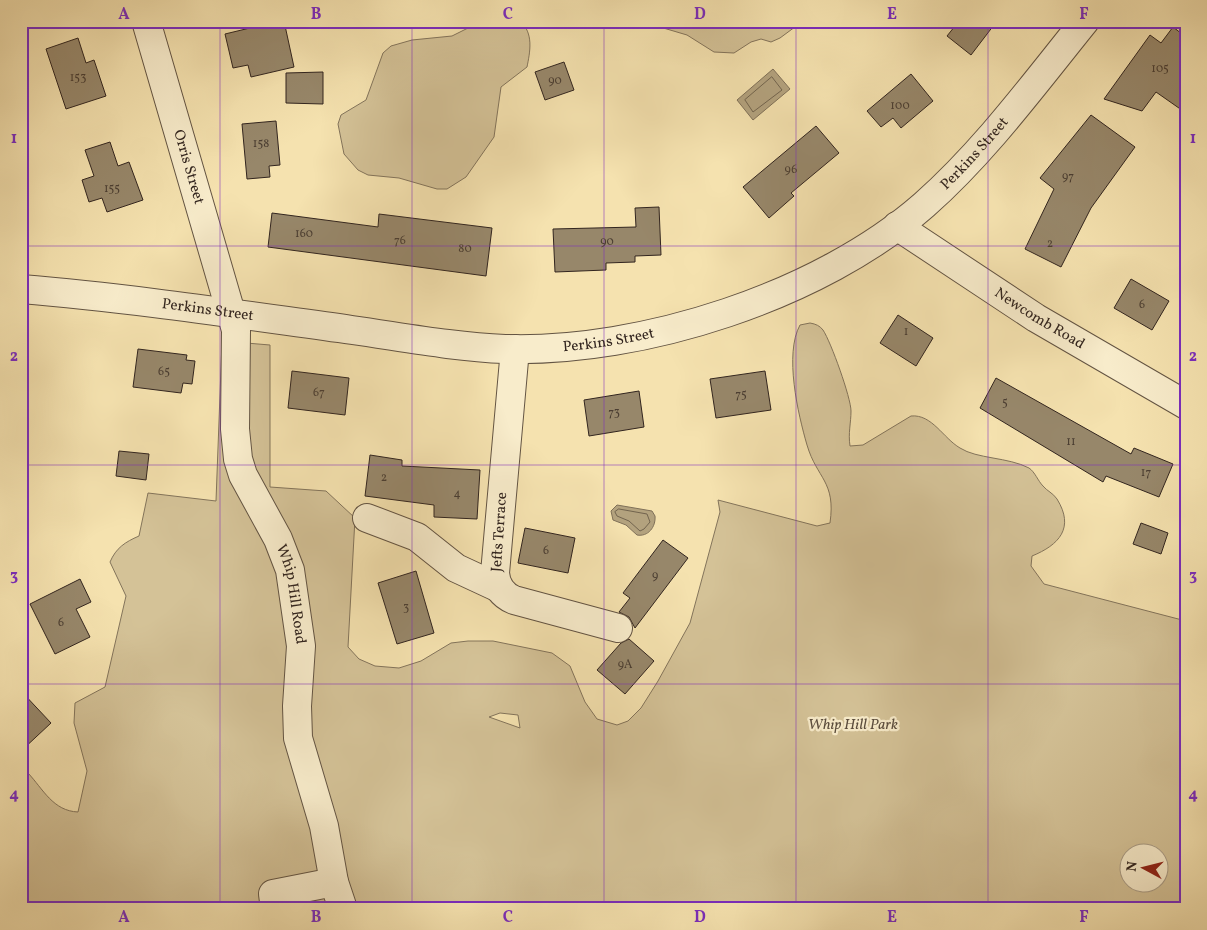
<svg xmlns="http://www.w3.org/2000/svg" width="1207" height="930" font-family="Vollkorn,serif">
  <rect width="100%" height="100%" fill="#f5e2af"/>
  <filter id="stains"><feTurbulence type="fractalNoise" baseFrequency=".004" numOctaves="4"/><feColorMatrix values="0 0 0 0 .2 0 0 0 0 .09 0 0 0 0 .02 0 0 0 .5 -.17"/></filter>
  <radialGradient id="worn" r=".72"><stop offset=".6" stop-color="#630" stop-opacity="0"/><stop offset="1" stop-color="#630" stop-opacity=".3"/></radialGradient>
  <!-- green -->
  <path fill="#d4c297" stroke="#83745b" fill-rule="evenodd" d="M482,21H520C534,33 530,52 527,67L501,87L494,137L466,177L447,189H437L399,178L368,175L358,170L344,154L338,124L341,115L366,100L383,53L391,46L412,40L452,36Z
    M651,21H803L780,38L771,42L761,39L751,42L734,53L714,52L687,35L660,27Z
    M810,323C816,324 820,326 823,330C831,342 851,398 851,411C851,423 848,433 850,446L863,445L911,416C932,414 943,438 960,448C977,459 1008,457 1029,468C1035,472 1038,481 1043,486C1047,491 1053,493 1057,499C1075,528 1059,545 1032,556L1031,566L1044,584L1186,621V909H21V773H28C43,789 53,811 78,812L87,771L74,723L75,703L105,687L126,596L110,562C116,548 125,542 139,536L148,493L216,501L222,341L270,345V487L326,491L355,518L348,647L359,659L375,666L399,668L421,661L451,643L468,641H493L552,653L570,666L585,702L597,719L617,725L628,721L641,708L658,681L690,623L720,512L718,500L817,526L830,523C836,481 817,479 807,445C798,414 784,354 800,325ZM500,713L518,715L520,728L489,717ZM1130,852H1160V882H1130Z"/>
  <!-- water -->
  <path fill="#b3a27e" stroke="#7f7058" d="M773,69L790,89L753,120L737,100Z
    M617,505L652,511L655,516C656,527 648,537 637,535L626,525L613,520L611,511Z"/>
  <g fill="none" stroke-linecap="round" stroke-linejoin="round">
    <!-- shore -->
    <path stroke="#72644e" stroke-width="1" d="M772,77L782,90L753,112L745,100Z
      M619,509L647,514L650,522L644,529L640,531L629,521L617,516L615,512Z"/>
  </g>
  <!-- building -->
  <path fill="#97876a" stroke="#32251f" d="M279,21H284L294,67L251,77L248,65L233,68L225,34Z
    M959,21H997L971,55L947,36Z
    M1173,27L1186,37V113L1156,92L1142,111L1104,99L1150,35L1161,43Z
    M78,38L86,63L94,60L106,96L66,109L46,49Z
    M564,62L574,90L545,100L535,72Z
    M323,72V104L286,103V73Z
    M911,74L933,101L901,128L893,118L881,127L867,111Z
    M1091,115L1135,147L1091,208L1061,267L1025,249L1054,189L1040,178Z
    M276,121L280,165L269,166L270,177L247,179L242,124Z
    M816,126L839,153L791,193L794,196L769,218L743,187Z
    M110,142L118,166L129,162L143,200L107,212L102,198L89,202L82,180L94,176L85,150Z
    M659,207L661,255L635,256V262L606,263V270L555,272L553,229L636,227L635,208Z
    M272,213L378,227L379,214L492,228L486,276L268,247Z
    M1131,279L1169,301L1152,330L1114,308Z
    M898,315L933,338L916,366L880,343Z
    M138,349L187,355L186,360L195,361L192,384L183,383L181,393L133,387Z
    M292,371L349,378L345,415L288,408Z
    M765,371L771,410L716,418L710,379Z
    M996,378L1131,454L1134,448L1173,464L1159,497L1106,476L1103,482L980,408Z
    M639,391L644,427L589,436L584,400Z
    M119,451L149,454L146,480L116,476Z
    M370,455L402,460V466L480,470L477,519L434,517V505L365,496Z
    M1141,523L1168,533L1161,554L1133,544Z
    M525,528L575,538L568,573L518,563Z
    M663,540L688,558L635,628L629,617L619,612L630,598L623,593Z
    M416,571L434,633L397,644L378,583Z
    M80,579L91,602L76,609L90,637L55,654L30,604Z
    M629,639L654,661L625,694L597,670L621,643Z
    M21,691L51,723L21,751Z"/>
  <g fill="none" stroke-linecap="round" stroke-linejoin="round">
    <!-- minor casing -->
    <g stroke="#635443" stroke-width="30">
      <g id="minor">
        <path id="s1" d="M146,21L236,330L235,429L238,459L243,475L278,539L290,570L301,646L297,706L298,738L324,826L334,882L343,909"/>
        <path id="s2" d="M897,226L1036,318L1186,405"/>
        <path id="s3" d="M21,289C132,298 242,315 352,330C402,337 454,347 505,349C643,353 820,296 924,205C985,151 1034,84 1085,21"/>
        <path d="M515,349L495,573C496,586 502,595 514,600L618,628"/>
        <path d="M367,518L417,537L456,568L499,588"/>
        <path d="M275,909L273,894L334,882"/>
      </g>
    </g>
    <!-- minor -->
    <use href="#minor" stroke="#f8eccb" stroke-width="28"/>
  </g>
  <!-- grid -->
  <path fill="none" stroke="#7b2cbf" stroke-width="1" stroke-opacity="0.55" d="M220,21V909M412,21V909M604,21V909M796,21V909M988,21V909M21,246H1186M21,465H1186M21,684H1186"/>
  <g text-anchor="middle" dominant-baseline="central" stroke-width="4.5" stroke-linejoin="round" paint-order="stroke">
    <!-- number labels -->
    <g font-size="12" fill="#4b3e32">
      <text x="1160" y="69">105</text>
      <text x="78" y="78">153</text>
      <text x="555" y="81">90</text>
      <text x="900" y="106">100</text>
      <text x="261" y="144">158</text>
      <text x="791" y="170">96</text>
      <text x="1068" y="177">97</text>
      <text x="112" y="189">155</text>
      <text x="304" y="234">160</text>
      <text x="400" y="241">76</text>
      <text x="607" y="242">90</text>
      <text x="1050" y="244">2</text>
      <text x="465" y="249">80</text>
      <text x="1142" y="305">6</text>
      <text x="906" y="332">1</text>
      <text x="164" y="372">65</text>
      <text x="319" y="393">67</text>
      <text x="741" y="395">75</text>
      <text x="1005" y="403">5</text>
      <text x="614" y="413">73</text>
      <text x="1071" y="442">11</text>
      <text x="1146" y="473">17</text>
      <text x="384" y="478">2</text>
      <text x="457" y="494">4</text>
      <text x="546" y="551">6</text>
      <text x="655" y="576">9</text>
      <text x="406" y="608">3</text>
      <text x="61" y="623">6</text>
      <text x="625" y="665">9A</text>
    </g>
    <!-- street labels -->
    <g font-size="15" fill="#32251f" stroke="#f8eccb">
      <text stroke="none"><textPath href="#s3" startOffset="1012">Perkins Street</textPath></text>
      <text stroke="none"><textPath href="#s1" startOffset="152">Orris Street</textPath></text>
      <text stroke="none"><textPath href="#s3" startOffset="188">Perkins Street</textPath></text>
      <text stroke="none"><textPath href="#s2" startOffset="170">Newcomb Road</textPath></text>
      <text stroke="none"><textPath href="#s3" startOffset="592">Perkins Street</textPath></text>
      <text transform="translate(500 532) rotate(-86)">Jefts Terrace</text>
      <text stroke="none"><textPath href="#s1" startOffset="598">Whip Hill Road</textPath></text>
    </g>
    <!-- park labels -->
    <g font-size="15" font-style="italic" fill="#5a4c3d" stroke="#f8eccb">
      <text x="853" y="725">Whip Hill Park</text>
    </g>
  </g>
  <!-- margin -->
  <rect width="1207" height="930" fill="none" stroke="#f5e2af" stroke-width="55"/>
  <!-- north arrow -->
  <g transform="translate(1144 868) rotate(277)"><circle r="24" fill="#f8eccb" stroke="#a99c86"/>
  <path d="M0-4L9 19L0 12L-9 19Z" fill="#8f2418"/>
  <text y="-8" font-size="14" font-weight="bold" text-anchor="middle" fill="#32251f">N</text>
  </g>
  <rect x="28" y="28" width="1152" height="874" fill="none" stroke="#7b2cbf" stroke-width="2"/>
  <g font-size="16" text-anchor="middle" font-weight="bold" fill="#7b2cbf">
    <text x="124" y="19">A</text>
    <text x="316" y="19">B</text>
    <text x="508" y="19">C</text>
    <text x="700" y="19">D</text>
    <text x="892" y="19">E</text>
    <text x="1084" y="19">F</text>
    <text x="14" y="143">1</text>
    <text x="1193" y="143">1</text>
    <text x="14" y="361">2</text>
    <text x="1193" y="361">2</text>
    <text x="14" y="580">3</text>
    <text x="1193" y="580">3</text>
    <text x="14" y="799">4</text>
    <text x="1193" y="799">4</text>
    <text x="124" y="922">A</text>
    <text x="316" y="922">B</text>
    <text x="508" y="922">C</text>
    <text x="700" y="922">D</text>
    <text x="892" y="922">E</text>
    <text x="1084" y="922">F</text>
  </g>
  <rect width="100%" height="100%" filter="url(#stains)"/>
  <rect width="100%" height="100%" fill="url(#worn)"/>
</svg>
